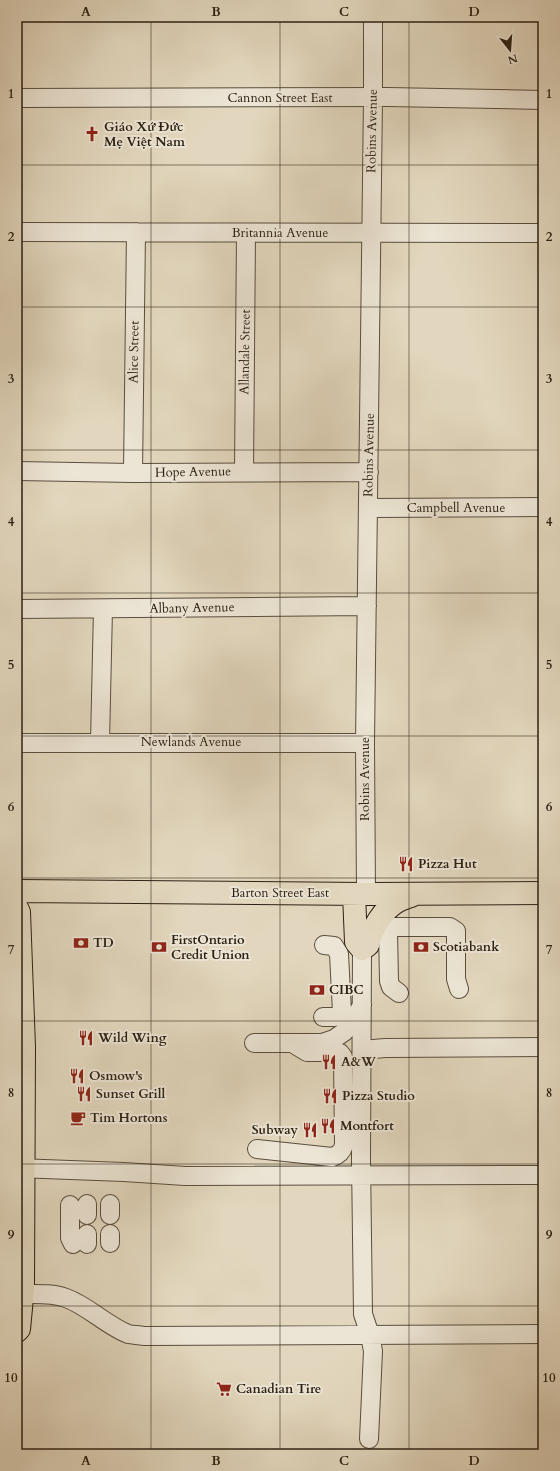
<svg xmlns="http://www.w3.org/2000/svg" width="560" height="1471" font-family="Cardo,serif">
  <rect width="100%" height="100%" fill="#e2d7be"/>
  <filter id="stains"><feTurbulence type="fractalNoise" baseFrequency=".005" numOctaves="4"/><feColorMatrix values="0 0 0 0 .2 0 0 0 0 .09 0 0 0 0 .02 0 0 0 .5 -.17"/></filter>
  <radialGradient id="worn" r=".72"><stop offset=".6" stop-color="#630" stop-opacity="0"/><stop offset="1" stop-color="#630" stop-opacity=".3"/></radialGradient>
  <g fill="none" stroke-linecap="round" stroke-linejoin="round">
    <!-- minor casing -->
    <g stroke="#5a4e3e" stroke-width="20">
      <path id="minor" d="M17,98L387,97L543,100
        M17,232L543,233
        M17,471L133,473L369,472
        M244,472L246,233
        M133,473L136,232
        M368,508L543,507
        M17,609L367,606
        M100,742L103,609
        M17,743H365
        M366,894L365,743L373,98V17
        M362,949L361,1160L363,1314L370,1335L373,1351L369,1439
        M399,993L391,987L389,981L388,931L394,927H450L456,931V979L459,989
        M323,1017H335L342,1012L339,954L334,946L324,945
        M254,1043H322L334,1039L344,1032L353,1022L362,1005
        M362,1050L385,1048L543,1047
        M257,1149L332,1157C339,1155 342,1152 344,1145L343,1057L340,1053L336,1052H307L292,1043
        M17,1168L124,1172L185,1176L543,1175
        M87,1204V1215
        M110,1204V1215
        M70,1205V1238L73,1244
        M87,1234V1244
        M110,1234V1243
        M22,1294C36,1294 53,1293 66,1298C88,1306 106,1325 128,1334C133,1335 139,1335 144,1336L543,1334"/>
    </g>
    <!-- major casing -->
    <g stroke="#2c2113" stroke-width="24">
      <path id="major" d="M17,891L366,894L543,893
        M354,894L356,942L362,949L368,945C372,929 382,910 398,901C402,899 408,897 413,895
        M17,908L19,912L24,1047L23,1287L19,1329L17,1331"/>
    </g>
    <!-- minor -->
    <use href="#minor" stroke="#ece5d5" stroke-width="18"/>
    <!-- major -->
    <use href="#major" stroke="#e2d7be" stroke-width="22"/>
  </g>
  <!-- grid -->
  <path fill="none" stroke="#2c2113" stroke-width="1" stroke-opacity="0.55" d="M151,17V1454M280,17V1454M409,17V1454M17,165H543M17,307H543M17,450H543M17,593H543M17,736H543M17,878H543M17,1021H543M17,1164H543M17,1306H543"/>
  <!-- icons -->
  <defs>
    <g id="church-bare" transform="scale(1.2)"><path d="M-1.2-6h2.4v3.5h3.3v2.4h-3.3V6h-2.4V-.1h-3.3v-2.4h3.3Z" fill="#8f2418" stroke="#ece5d5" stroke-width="2.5" paint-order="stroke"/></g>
    <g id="restaurant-bare" transform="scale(1.2)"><path d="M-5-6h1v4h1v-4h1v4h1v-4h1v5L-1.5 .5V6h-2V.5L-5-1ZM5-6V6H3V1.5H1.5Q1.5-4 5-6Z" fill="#8f2418" stroke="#ece5d5" stroke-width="2.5" paint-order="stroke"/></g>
    <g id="bank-bare" transform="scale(1.2)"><path d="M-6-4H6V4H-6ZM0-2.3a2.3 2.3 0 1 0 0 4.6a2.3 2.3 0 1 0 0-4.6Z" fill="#8f2418" stroke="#ece5d5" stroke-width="2.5" paint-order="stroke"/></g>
    <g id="cafe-bare" transform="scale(1.2)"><path d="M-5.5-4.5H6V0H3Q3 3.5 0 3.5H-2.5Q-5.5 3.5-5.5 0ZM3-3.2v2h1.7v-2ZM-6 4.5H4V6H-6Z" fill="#8f2418" stroke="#ece5d5" stroke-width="2.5" paint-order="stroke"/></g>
    <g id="supermarket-bare" transform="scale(1.2)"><path d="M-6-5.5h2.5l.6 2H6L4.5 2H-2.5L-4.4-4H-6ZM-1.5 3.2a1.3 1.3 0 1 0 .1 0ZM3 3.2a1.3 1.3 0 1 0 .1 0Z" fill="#8f2418" stroke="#ece5d5" stroke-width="2.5" paint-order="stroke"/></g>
  </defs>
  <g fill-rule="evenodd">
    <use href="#church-bare" x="92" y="134"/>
    <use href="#restaurant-bare" x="406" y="864"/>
    <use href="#bank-bare" x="81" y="943"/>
    <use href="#bank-bare" x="159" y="947"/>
    <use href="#bank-bare" x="421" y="947"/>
    <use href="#bank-bare" x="317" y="990"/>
    <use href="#restaurant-bare" x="86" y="1038"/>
    <use href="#restaurant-bare" x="329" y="1062"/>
    <use href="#restaurant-bare" x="77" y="1076"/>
    <use href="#restaurant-bare" x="84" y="1094"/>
    <use href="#restaurant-bare" x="330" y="1096"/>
    <use href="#cafe-bare" x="78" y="1118"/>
    <use href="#restaurant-bare" x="328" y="1126"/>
    <use href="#restaurant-bare" x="310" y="1130"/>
    <use href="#supermarket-bare" x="224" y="1389"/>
  </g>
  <g text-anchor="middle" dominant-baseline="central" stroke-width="4" stroke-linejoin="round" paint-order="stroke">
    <!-- street labels -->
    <g font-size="13" fill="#2c2113" stroke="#ece5d5">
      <text x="280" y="98">Cannon Street East</text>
      <text transform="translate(372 131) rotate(-89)">Robins Avenue</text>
      <text x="280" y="233">Britannia Avenue</text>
      <text transform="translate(134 352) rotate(-89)">Alice Street</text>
      <text transform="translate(245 352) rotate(-89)">Allandale Street</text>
      <text transform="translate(369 455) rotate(-89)">Robins Avenue</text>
      <text transform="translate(193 472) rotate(-1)">Hope Avenue</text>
      <text x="456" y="508">Campbell Avenue</text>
      <text transform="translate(192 608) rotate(-1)">Albany Avenue</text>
      <text x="191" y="742">Newlands Avenue</text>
      <text transform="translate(365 779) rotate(-90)">Robins Avenue</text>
      <text x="280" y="893">Barton Street East</text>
    </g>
    <!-- poi labels -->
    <g font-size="13" font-weight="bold" fill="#2c2113" stroke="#ece5d5" text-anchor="start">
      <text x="104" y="127">Giáo Xứ Đức<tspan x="104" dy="15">Mẹ Việt Nam</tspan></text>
      <text x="418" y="864">Pizza Hut</text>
      <text x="171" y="940">FirstOntario<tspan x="171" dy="15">Credit Union</tspan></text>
      <text x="93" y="943">TD</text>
      <text x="433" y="947">Scotiabank</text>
      <text x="329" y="990">CIBC</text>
      <text x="98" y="1038">Wild Wing</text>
      <text x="341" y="1062">A&amp;W</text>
      <text x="89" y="1076">Osmow's</text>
      <text x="96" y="1094">Sunset Grill</text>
      <text x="342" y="1096">Pizza Studio</text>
      <text x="90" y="1118">Tim Hortons</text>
      <text x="340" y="1126">Montfort</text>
      <text x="298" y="1130" text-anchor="end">Subway</text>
      <text x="236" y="1389">Canadian Tire</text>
    </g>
  </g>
  <!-- margin -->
  <rect width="560" height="1471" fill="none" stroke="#e2d7be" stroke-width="44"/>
  <!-- north arrow -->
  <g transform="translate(510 50) rotate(163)" stroke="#ece5d5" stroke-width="3" paint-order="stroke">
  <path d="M0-3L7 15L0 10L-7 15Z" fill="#2c2113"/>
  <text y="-6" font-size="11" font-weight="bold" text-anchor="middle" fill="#2c2113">N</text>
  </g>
  <rect x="22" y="22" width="516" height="1427" fill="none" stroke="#2c2113" stroke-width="1.5"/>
  <g font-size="13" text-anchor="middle" font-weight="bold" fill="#2c2113">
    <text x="86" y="16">A</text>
    <text x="216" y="16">B</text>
    <text x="344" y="16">C</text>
    <text x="474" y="16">D</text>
    <text x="11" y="98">1</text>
    <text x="549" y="98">1</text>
    <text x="11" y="241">2</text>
    <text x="549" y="241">2</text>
    <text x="11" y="383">3</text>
    <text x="549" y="383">3</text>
    <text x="11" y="526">4</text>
    <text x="549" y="526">4</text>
    <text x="11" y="669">5</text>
    <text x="549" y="669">5</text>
    <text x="11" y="811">6</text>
    <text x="549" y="811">6</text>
    <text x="11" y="954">7</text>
    <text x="549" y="954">7</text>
    <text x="11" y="1097">8</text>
    <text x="549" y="1097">8</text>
    <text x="11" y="1239">9</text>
    <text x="549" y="1239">9</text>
    <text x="11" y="1382">10</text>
    <text x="549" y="1382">10</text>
    <text x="86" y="1465">A</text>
    <text x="216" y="1465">B</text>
    <text x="344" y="1465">C</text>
    <text x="474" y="1465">D</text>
  </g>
  <rect width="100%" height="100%" filter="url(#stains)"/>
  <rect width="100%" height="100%" fill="url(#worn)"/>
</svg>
